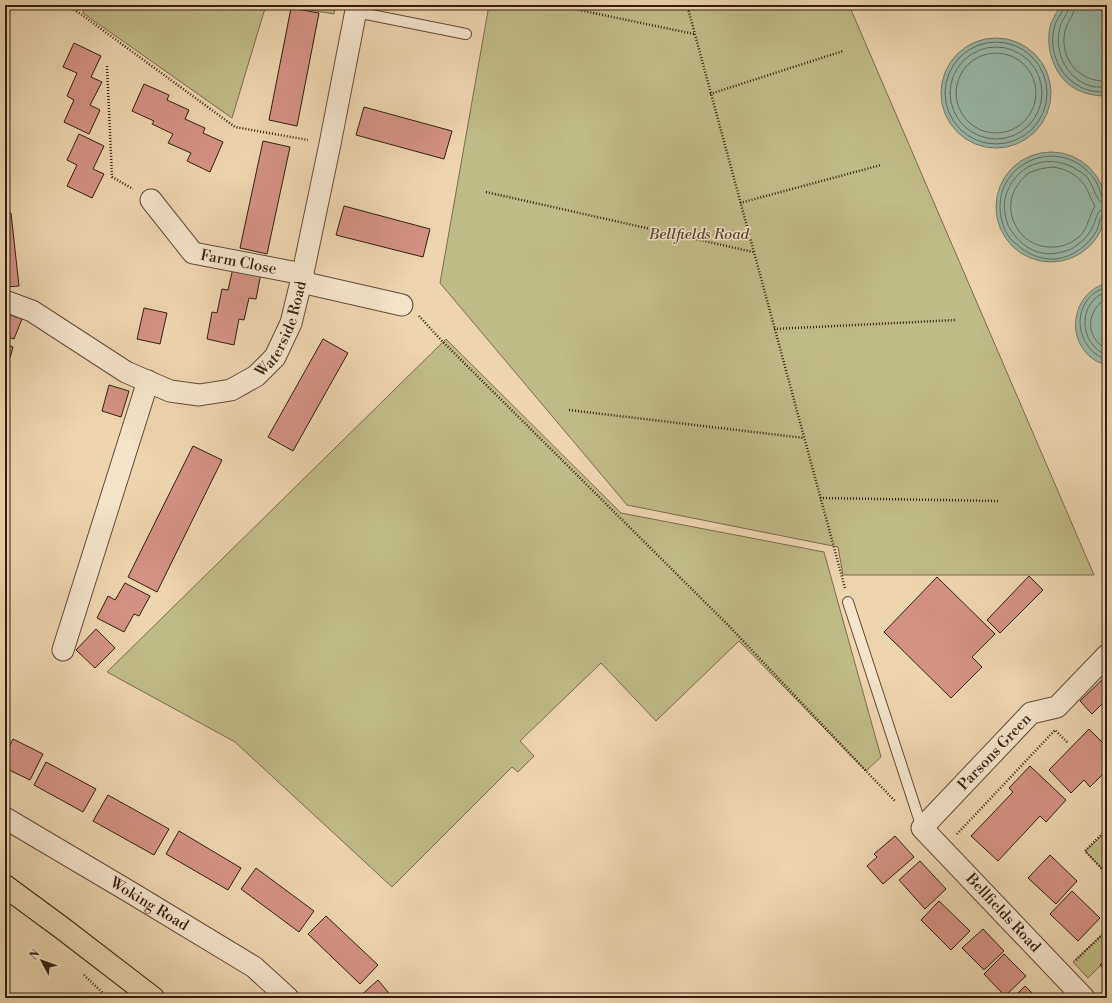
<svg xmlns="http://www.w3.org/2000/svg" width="1112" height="1003" font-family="'Libre Bodoni',serif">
  <rect width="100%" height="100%" fill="#edd5ae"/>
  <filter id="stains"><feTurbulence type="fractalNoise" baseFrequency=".005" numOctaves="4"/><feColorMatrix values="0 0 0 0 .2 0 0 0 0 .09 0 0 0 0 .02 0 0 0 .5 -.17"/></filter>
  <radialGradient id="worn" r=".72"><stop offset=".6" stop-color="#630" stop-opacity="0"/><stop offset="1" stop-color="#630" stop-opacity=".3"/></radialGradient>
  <!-- green -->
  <path fill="#bfbb86" stroke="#7a6c4a" d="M84,5H266L232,118L83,13Z
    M279,5H335L334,14Z
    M489,5H849L1094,575H843L838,547L627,505L440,283Z
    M446,339L621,513L824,552L881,757L866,771L739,641L656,721L601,663L520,741L534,756L518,772L512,767L392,887L235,742L107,672Z
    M1107,831V874L1085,851Z
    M1107,930V959L1088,978L1073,962Z"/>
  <!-- water -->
  <path fill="#99b9ab" stroke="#717b6c" d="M1062,5H1107V96C1096,96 1084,94 1074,88C1054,76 1044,47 1051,23C1052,21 1054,18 1055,15C1057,12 1059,8 1062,5Z
    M941 93a55 55 0 1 1 110 0a55 55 0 1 1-110 0Z
    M996 207a55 55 0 1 1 110 0a55 55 0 1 1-110 0Z
    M1107,283V365C1104,364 1101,363 1098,362C1064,344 1070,293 1107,283Z"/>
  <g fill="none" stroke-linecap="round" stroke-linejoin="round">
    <!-- shore -->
    <path stroke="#666c5c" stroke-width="1" d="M1064,5C1064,12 1057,18 1055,25C1048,46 1057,73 1077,85C1086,91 1096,92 1107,92
      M1069,5C1069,13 1062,19 1060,27C1053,53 1068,82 1095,87C1099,87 1103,87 1107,87
      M1075,5C1075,14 1068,20 1066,28C1060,45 1067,66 1083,75C1090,80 1099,81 1107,81
      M945 93a51 51 0 1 1 102 0a51 51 0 1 1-102 0Z
      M950 93a46 46 0 1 1 92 0a46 46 0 1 1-92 0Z
      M956 93a40 40 0 1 1 80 0a40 40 0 1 1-80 0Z
      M1053,167C1066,169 1077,174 1085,186C1089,192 1091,200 1095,206C1089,216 1088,228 1080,236C1071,244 1060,248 1049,247C1020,246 1002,214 1015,189C1019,183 1023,177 1029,173C1037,169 1044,168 1053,167Z
      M1107,199L1104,198L1102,197C1100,191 1098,185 1095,180C1063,133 991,161 1001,217C1003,227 1007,237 1015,243C1027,254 1040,260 1056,259C1073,257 1089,245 1097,230C1099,226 1099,220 1102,216C1103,213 1104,214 1107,214
      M1107,204C1096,203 1096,192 1091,184C1089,179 1084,173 1079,171C1053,153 1019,161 1007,192C1003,201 1004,215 1008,225C1018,245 1039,259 1062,252C1066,251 1070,250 1073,248C1081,242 1088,237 1092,228C1097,220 1095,209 1107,208
      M1107,287C1070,297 1072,348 1107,360
      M1107,292C1077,300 1078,345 1107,355
      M1107,298C1086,310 1084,338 1107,349"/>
  </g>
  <!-- building -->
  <path fill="#d49282" stroke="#341e0d" d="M291,8L319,13L297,126L269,120Z
    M74,43L101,56L91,77L102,82L90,105L100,110L89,134L64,122L74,100L67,96L77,73L63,67Z
    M144,84L169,95L167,100L189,110L185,119L205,128L203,133L223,142L210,172L187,161L191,153L168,143L173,134L152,124L154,121L132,111Z
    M364,107L452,131L444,159L356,135Z
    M79,134L104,146L93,169L104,174L92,198L67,186L77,165L67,160Z
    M263,141L290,147L267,254L240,248Z
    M344,206L430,229L423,257L336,235Z
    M11,213L19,286L5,287V214Z
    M233,268L261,273L256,299L249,298L244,320L239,319L234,345L207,339L212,312L217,313L222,289L228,290Z
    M144,308L167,313L160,344L137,339Z
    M5,313L22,319L14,339L5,336Z
    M323,339L348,353L293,451L268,437Z
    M5,344L13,347L10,358L5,357Z
    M109,385L129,391L121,417L102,411Z
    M193,446L222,460L157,592L128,577Z
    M1029,576L1043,590L1000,633L987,620Z
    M937,577L995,634L972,657L982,667L951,698L884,632Z
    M125,583L150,596L139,616L134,614L124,632L97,618L108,596L115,600Z
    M96,629L115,648L95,668L76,650Z
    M1107,675V699L1092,714L1080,701Z
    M1089,729L1107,747V770L1090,787L1084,780L1071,793L1049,770Z
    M13,739L43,754L30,780L5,768V755Z
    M46,762L96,789L83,812L34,785Z
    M1030,766L1066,800L1046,822L1040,816L998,861L971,836L1013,792L1009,788Z
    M108,795L169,829L154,855L93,821Z
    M179,831L241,868L228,890L166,854Z
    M895,836L914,857L883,884L867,866L877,857L874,854Z
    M1050,855L1077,881L1056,904L1028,878Z
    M920,861L946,889L925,909L899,880Z
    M256,868L314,911L299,932L241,889Z
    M1072,891L1100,918L1078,941L1050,914Z
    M939,901L970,931L951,950L921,920Z
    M326,916L378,965L360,984L308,934Z
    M983,929L1004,951L984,970L962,948Z
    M1004,954L1026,976L1005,996L984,974Z
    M1107,959V973L1100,965Z
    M378,980L393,998H358Z
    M1025,986L1037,998H1013Z"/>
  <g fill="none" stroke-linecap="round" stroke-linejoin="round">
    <!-- lane casing -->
    <g stroke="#624c35" stroke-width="12">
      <path id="lane" d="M356,12L466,34
        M848,602L922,828"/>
    </g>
    <!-- street casing -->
    <g stroke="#624c35" stroke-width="23">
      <g id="street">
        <path id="s1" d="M151,200L193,253L303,274"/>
        <path d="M301,282L402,305"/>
        <path id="s2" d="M5,301L32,311L126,372L170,391L199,395L231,390L256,376L275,357L291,323L301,282L330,144L357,5"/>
        <path d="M63,650L148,381"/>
        <path id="s3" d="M5,818L130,892L254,967L288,998"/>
        <path id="s4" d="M1084,998L922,828L1031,713L1057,707L1107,655"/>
      </g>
    </g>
    <!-- primary casing -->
    <g stroke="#341e0d" stroke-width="24">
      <path id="primary" d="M5,886L62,928L153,998"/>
    </g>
    <!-- path -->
    <path stroke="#341e0d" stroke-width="2.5" stroke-dasharray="1 2" stroke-linecap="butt" d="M66,5L78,12L235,127L308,140
      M555,5L694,34
      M687,5L845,588
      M107,66L112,177L133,189
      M710,94L843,51
      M486,192L753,252
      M740,203L881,165
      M419,316L441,340L728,625L866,771L895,801
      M774,329L956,320
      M569,410L804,438
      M820,498L1000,501
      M1107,829L1085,851L1107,874
      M957,834L1055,730L1068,743
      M1076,960L1107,930
      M84,975L108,998"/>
    <!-- lane -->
    <use href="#lane" stroke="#f3e4ca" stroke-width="10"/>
    <!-- street -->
    <use href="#street" stroke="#f3e4ca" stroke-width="21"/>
    <!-- primary -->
    <use href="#primary" stroke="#edd5ae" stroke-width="22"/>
  </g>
  <g text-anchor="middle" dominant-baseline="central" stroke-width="3" stroke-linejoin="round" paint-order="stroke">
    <!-- park labels -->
    <g font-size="15" font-style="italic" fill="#57452b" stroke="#f3e4ca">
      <text x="699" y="234">Bellfields Road</text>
    </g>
    <!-- street labels -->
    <g font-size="15" fill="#341e0d" stroke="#f3e4ca">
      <text stroke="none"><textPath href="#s1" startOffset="114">Farm Close</textPath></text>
      <text stroke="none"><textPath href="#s2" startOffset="334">Waterside Road</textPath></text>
      <text stroke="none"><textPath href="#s4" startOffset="340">Parsons Green</textPath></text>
      <text stroke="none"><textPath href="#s3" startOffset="168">Woking Road</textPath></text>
      <text transform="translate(1003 913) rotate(47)">Bellfields Road</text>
    </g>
  </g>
  <!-- margin -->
  <rect width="1112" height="1003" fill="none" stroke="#edd5ae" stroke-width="20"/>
  <rect x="6" y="6" width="1100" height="991" fill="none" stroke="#341e0d" stroke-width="2"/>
  <rect x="10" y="10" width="1092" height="983" fill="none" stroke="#341e0d"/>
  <!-- north arrow -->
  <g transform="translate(42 961) rotate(311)" stroke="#f3e4ca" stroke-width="3" paint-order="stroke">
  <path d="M0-3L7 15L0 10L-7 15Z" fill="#341e0d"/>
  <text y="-6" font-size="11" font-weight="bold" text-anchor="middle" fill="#341e0d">N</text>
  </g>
  <rect width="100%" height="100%" filter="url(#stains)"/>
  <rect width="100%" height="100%" fill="url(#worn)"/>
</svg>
